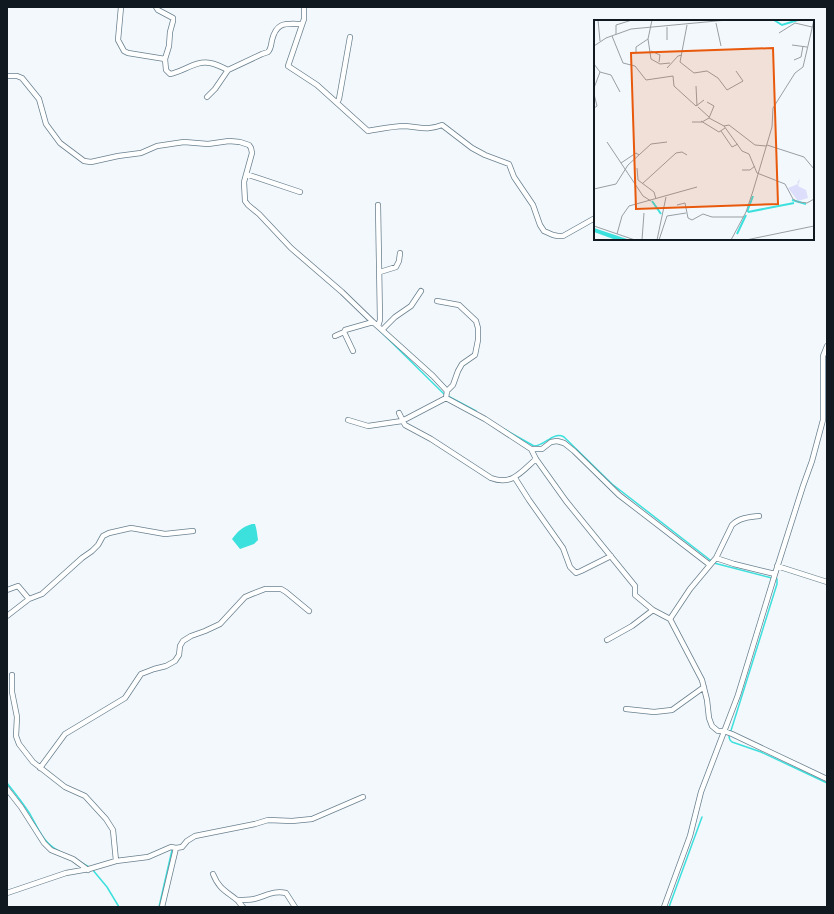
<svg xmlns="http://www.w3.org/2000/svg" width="834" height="914" font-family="'Open Sans',sans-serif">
  <rect width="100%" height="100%" fill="#f3f8fc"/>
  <!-- water -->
  <path fill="#3ce0dd" d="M252,524H255C257,530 257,534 258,540L254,544L240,549L232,539C238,531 242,527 252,524Z"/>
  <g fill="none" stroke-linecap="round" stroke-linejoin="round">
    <!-- stream -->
    <path stroke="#3ce0dd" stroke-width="1.5" d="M377,328L444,394L476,411
      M504,429L534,446C545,446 553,431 564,437L612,484L714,563L772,578
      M776,578L777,579V584L729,737L730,740L732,742L761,752L827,783
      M7,783C15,793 23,803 30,814C38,828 43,843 59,851
      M80,862L89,867
      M92,869L107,887L119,907
      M159,907L172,850
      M669,907L702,817"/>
    <!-- street casing -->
    <g stroke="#69808f" stroke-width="6">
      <path id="street" d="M121,7L118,40L124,51L128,53L165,59
        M156,7L158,10L173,18V21L170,32L169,46L165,59L166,70L170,74C183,72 196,60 210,63C216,64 222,67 228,70
        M304,7V19L288,66L317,85L368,131C380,129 393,126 405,126C420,127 427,131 442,125L472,148L485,155L509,164L514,177L533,205L540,225L544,231L553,235L558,236H563L595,218
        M7,76H17L22,78L39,99L46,124L60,143L84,161L91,162L118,156L141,153L157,146L184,142L208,144L229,141L240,142L249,145L251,148L252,153L244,182L245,201L248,205L259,214L291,248L342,292L373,322L382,330L395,317L411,306L421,291
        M207,97L215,89L228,70L262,54L268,52C271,49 271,45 272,40C277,21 286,24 302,24
        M337,103L339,99L350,37
        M246,174L300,192
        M378,205L380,320L378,326
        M380,272L396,267L399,261L400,253
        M437,301L459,305L476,321L478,328V340L475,355L462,364L458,371L453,385L447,391L446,398
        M382,330L433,376L447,391
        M335,336L344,332
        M353,351L344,332L345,330L373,322
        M446,398L485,419L531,449L536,459L566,501L635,586V595L653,610L670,619L702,680L707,700L709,718L712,726L718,731H724L732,734L827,779
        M399,413L405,425L431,439L491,478C512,486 521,472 536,459
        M348,420L368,426L402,421L446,398
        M531,449H542L551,442L557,441L564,443L574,451L619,495L710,565L716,558L734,564L775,574
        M515,478L529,500L563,548L570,567L576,573L581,571L611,556
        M716,558L732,525C739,518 749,517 759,516
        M777,566L827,582
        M7,590L18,586L29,599
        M7,616L29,599L42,594L82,558L92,551L98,545L103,536L109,533L131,528L165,534L193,531
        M670,619L690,589L710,565
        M607,640L632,626L653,610
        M12,675V692L17,717L16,736L19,744L33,762L65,787L85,796L106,819L113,830L116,861
        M626,709L654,712L672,710L704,687
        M40,768L65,734L125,698L141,674L154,669L166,666L175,661L179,655L180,646L183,641L191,636L205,631L220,624L245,597L252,594L265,589H281L286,592L309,611
        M7,789L21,807L44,843L51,850L73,859L88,870
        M213,874C219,889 226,891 237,900C239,902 241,905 243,907
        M7,893L66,873L89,869L116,861L148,857L171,847L176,848L182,847L187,841L195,836L255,824L268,820L292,821L312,819L363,797
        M238,900C243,900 249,900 254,899C266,896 274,890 286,893L295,907
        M162,907L176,848
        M664,907L690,836L701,792L738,695L775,574L803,486L812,461L823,420V356L827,346"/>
    </g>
    <!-- street -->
    <use href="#street" stroke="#fff" stroke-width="4.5"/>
  </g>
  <!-- overview -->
  <g transform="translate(594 20)">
    <rect width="220" height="220" fill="#f3f8fc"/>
    <path d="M206,159L204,166L212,170L214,178L204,181L194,168L204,164L203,162Z" fill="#dcdefb"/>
    <path d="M0,208L36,220H22L0,212Z" fill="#3ce0dd"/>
    <path fill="none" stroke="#3ce0dd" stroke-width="2" d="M180,0L188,5L204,0M198,180L212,184M58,181L67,194M153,192L159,176M154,192L200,183M143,214L152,195"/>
    <path fill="none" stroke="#989fa4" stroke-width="1" d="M4,0L6,21M58,0L54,19L57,39L66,44L76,43M122,3L127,26M93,5L86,42L100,53L113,51L124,58L133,70L149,61L142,51M73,7V20M185,13L201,3L218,7M22,14V5L38,0M18,16L29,43L41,46L52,60L79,56L80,66L102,86L110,80M198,25L213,27M0,26L12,18L37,9L133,0M57,31L66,35L65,42M42,33V27L54,19M200,40L207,37L209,26M0,44L6,52L17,55L26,72M73,48L84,36L88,35M102,66L103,86M0,68L6,52M0,74L3,86L0,88M113,82L120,86L115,98M104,87L115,97M115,98L130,106L148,131L155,134L163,153L191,164L199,179L204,182L213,183L220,179M107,101L125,112L131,108M98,102H108L115,98M130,106L135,105L161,125L172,126M127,111L138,127L144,124M13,122L27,143L42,133L45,135M173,125L210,137L220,149M27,143L49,176L57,181M43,148L44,160L60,172L62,179M148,150H156L161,146M48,164L82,133L88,132L93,135M0,169L22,164L34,145L57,124L73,122M83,185L91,183L94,198L98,200L109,194L118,197H150M0,206L41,220M23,214L28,196L35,186L103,167M48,220L50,193M63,220L72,177M65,220L73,196L92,193M137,220L152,192L159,171L178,107L179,88L201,53L209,47L220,0M152,220L220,206"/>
    <path fill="#e8590c" fill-opacity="0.15" stroke="#e8590c" stroke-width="2" d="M179,28L184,184L42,189L37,33Z"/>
    <rect width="220" height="220" fill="none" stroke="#10191f" stroke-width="2"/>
  </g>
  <!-- border -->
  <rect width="834" height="914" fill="none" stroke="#10191f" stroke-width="16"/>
</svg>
